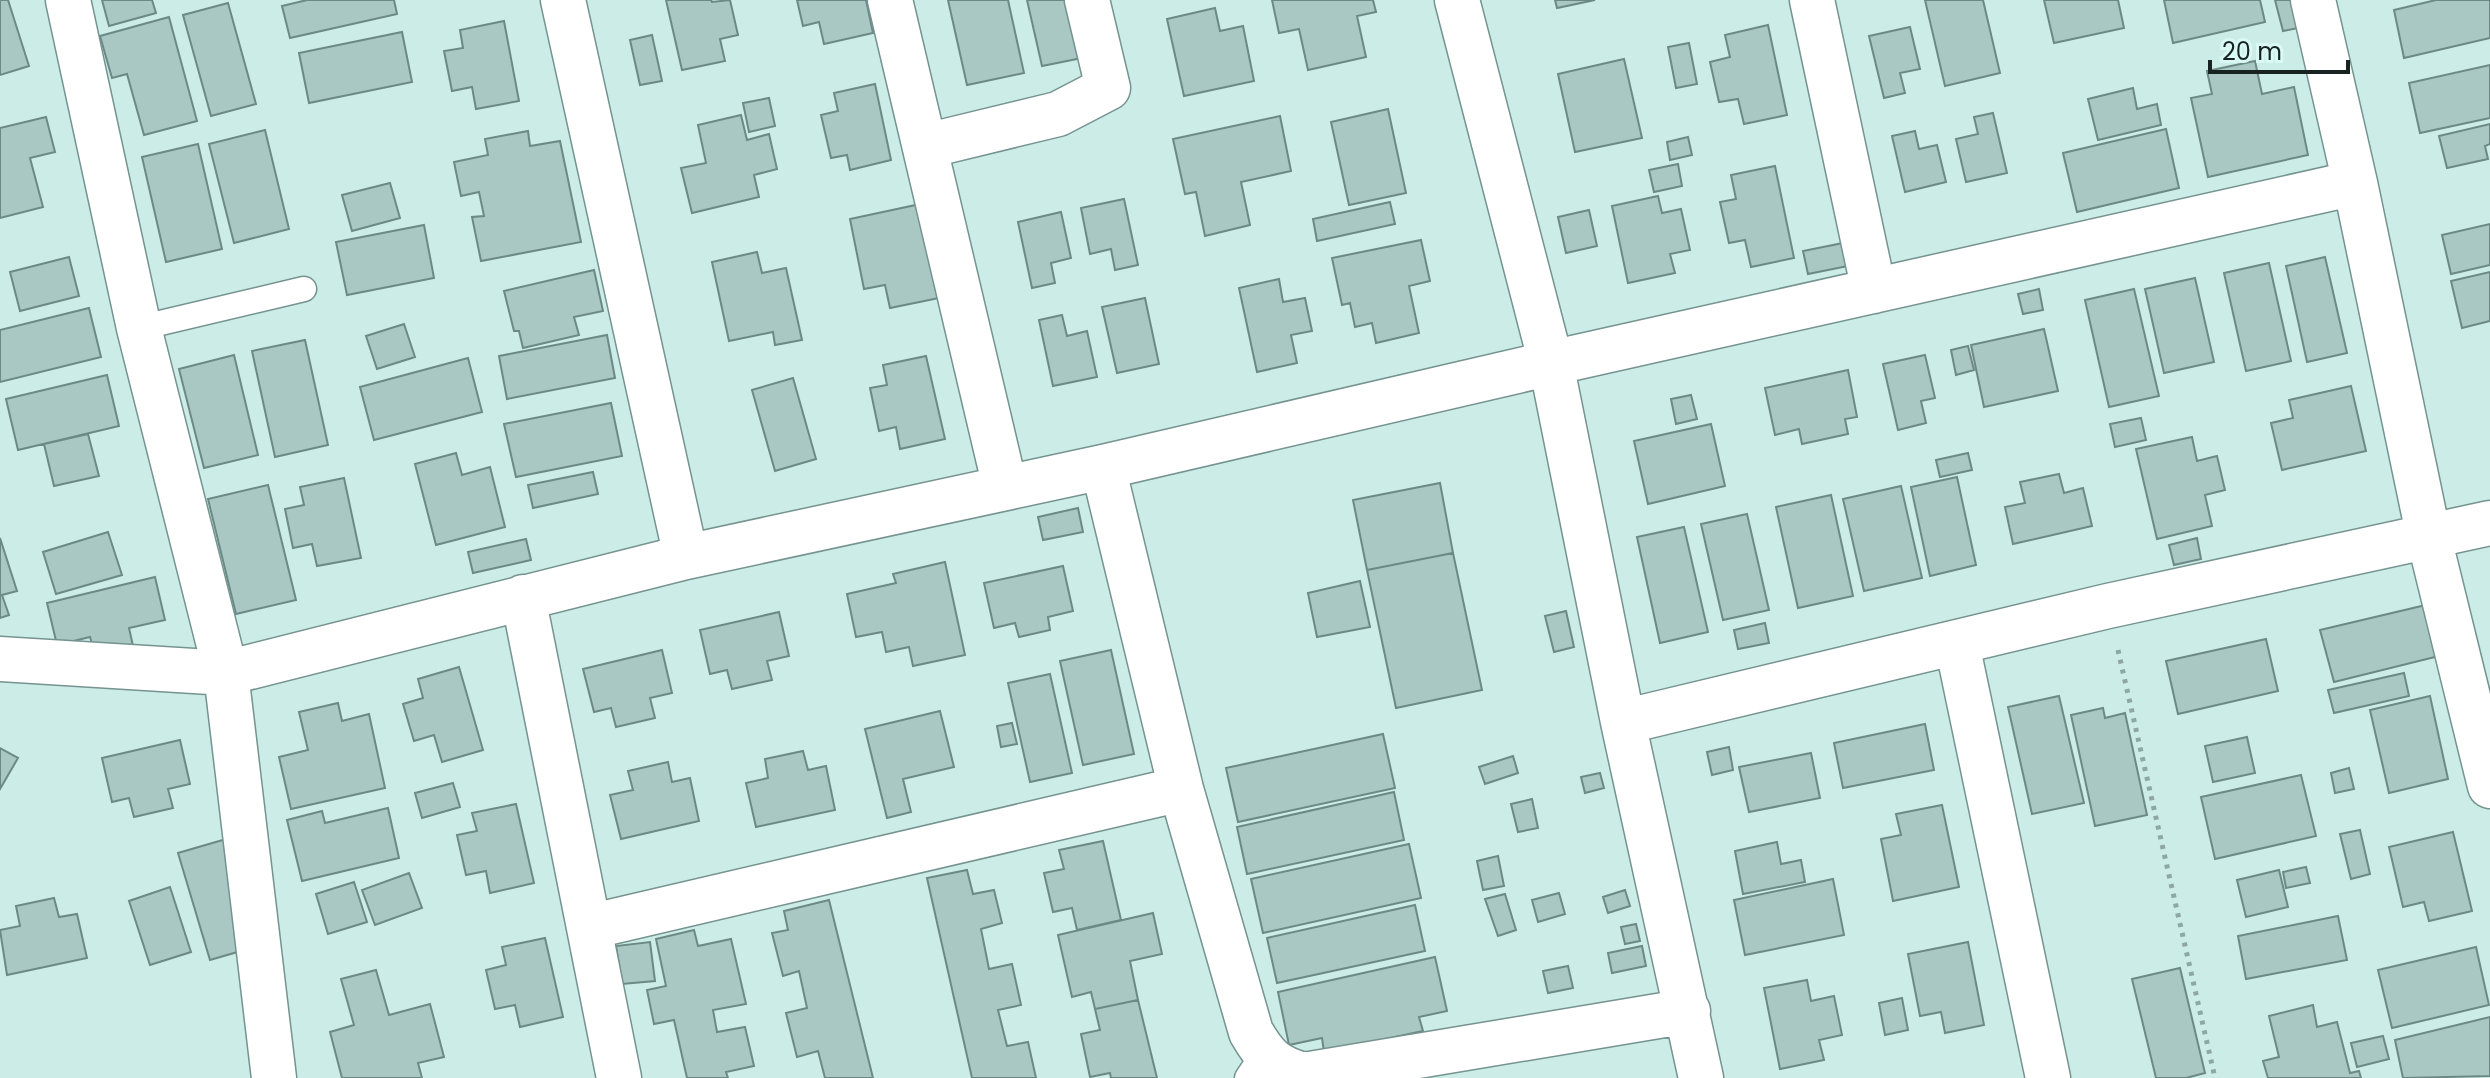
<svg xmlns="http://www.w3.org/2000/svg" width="2490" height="1078" font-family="Poppins,sans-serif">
  <rect width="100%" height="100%" fill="#ccece8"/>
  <!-- building -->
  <path fill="#a9c8c4" stroke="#6c8986" stroke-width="2" d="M0,0H8L29,66L0,75Z
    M102,0H152L156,13L109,26Z
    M307,0H394L397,14L290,38L282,6Z
    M666,0H711L712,2L730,0L738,35L720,39L725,61L682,70Z
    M797,0H866L873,33L824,44L819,22L803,26Z
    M948,0H1008L1024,73L967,85Z
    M1027,0H1074L1087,57L1042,66Z
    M1272,0H1373L1376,12L1357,16L1366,57L1308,70L1299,29L1279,33Z
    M1555,0H1595L1557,8Z
    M1925,0H1983L2000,73L1945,86Z
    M2044,0H2118L2124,28L2054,43Z
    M2164,0H2260L2265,22L2173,43Z
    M2275,0H2297L2303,27L2283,31Z
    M2436,0H2490V38L2404,58L2394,10Z
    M228,3L256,104L211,116L183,15Z
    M1215,8L1220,31L1243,26L1254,81L1184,96L1167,19Z
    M169,17L197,121L144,135L127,74L112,78L100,36Z
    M504,21L519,101L476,109L472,87L452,91L444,51L463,48L460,30Z
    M1768,25L1787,115L1744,124L1738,99L1719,102L1710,62L1730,57L1725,35Z
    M1910,27L1920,69L1900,73L1905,93L1884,98L1869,36Z
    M402,32L412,82L309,103L299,53Z
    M652,35L662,81L640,85L630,40Z
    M1689,43L1697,84L1676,88L1668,47Z
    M1624,59L1642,138L1575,152L1558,74Z
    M2255,61L2262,94L2294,87L2308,155L2208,177L2191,98L2212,94L2207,71Z
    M2490,65V118L2420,133L2409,83Z
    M875,84L891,160L850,170L847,155L831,158L821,115L838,111L834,93Z
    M2133,88L2137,109L2157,104L2161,125L2098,140L2088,99Z
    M769,98L775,126L749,132L743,103Z
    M1388,109L1406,193L1349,205L1331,122Z
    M1993,113L2007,173L1966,182L1956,139L1978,134L1974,117Z
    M741,115L747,140L769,134L777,169L754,175L759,197L692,213L681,168L706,163L698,125Z
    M1280,116L1291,171L1241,182L1250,225L1205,236L1196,192L1185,194L1173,139Z
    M46,117L55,152L30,158L43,207L0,218V128Z
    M2490,124V144L2485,146L2488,159L2447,168L2439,136Z
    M2166,129L2179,188L2077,212L2063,153Z
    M265,130L289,229L234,243L209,144Z
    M528,131L530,146L560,141L581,242L481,261L472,217L484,216L479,192L461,196L454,162L488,155L485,139Z
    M1915,131L1919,149L1937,145L1946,182L1905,192L1892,136Z
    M1688,137L1692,155L1670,160L1667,142Z
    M198,144L222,249L166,262L142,157Z
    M1678,164L1682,186L1654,192L1649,170Z
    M1775,166L1794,258L1751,267L1745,240L1729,243L1720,202L1736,199L1731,175Z
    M390,183L400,218L352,231L342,195Z
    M1658,196L1662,213L1681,209L1690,250L1670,254L1675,273L1628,283L1612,206Z
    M1124,199L1138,265L1115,270L1111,249L1090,254L1081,208Z
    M1390,202L1395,224L1317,241L1313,219Z
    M925,203L944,297L890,308L885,285L864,289L850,219Z
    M1589,210L1597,246L1566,253L1558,217Z
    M1061,212L1071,258L1051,263L1055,283L1032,288L1018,222Z
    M2490,224V265L2451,274L2442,235Z
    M424,225L434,278L347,295L336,242Z
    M1421,240L1430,281L1409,286L1419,333L1376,343L1372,323L1355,327L1350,303L1342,305L1332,258Z
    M1843,243L1848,266L1808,274L1803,251Z
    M757,252L762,273L786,268L802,340L775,345L773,332L729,341L712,262Z
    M69,257L79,296L20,311L10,272Z
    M2325,257L2347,353L2307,362L2286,266Z
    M2269,263L2291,361L2246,371L2224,273Z
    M594,270L603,311L574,317L579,335L523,348L519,331H514L504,291Z
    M2490,272V321L2462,328L2451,281Z
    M2195,278L2214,362L2164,373L2145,289Z
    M1279,279L1283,302L1305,298L1312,331L1291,335L1297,363L1257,372L1239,288Z
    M2039,289L2043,310L2023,314L2018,294Z
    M2134,289L2159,396L2109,407L2085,300Z
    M1145,298L1159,364L1117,373L1102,307Z
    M89,308L101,357L0,382V330Z
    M1062,315L1067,336L1087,331L1097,377L1053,386L1039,320Z
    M404,324L415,357L377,369L366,336Z
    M2044,329L2058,391L1984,407L1971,345Z
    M607,335L615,378L507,399L499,356Z
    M305,340L328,445L275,457L252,351Z
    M1968,346L1974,370L1956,375L1951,350Z
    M234,355L258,455L204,468L179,369Z
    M1925,355L1935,398L1921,401L1926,423L1898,430L1883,364Z
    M926,356L945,439L900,449L896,427L879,431L870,388L887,385L883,365Z
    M468,358L482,412L374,440L360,387Z
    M1848,370L1857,417L1845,419L1848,434L1802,444L1799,429L1775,435L1765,388Z
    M107,375L119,426L18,450L6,399Z
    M793,378L816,459L775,471L752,390Z
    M2351,386L2366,451L2282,470L2271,423L2293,418L2289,400Z
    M1691,395L1697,419L1676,424L1671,399Z
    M611,403L622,456L516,477L504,424Z
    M2141,418L2146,440L2115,447L2110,424Z
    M1711,424L1725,486L1648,504L1634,441Z
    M88,434L99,476L54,486L44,444Z
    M2192,437L2197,461L2217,456L2225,490L2205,495L2212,526L2157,539L2136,449Z
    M456,453L462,475L490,467L505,527L436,545L415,464Z
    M1968,453L1972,470L1940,477L1936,460Z
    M593,472L598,494L533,508L528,485Z
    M2059,474L2064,493L2083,488L2092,526L2013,544L2005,507L2025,503L2020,482Z
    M1957,477L1976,565L1930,576L1911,487Z
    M344,478L361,558L317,566L312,544L293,548L285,509L304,505L300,487Z
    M1440,483L1453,553L1367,570L1353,500Z
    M268,485L296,600L236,614L208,499Z
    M1901,486L1922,578L1864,591L1843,499Z
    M1831,495L1853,596L1798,608L1776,507Z
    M1078,508L1083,532L1043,540L1038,517Z
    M1747,514L1769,610L1723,620L1701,524Z
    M1684,527L1708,632L1660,643L1637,537Z
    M108,532L122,575L56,594L43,552Z
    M0,538L17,591L2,595L9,615L0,618Z
    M2197,538L2201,559L2174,565L2169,545Z
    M526,539L531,560L473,573L468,552Z
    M1453,553L1482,690L1396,708L1367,570Z
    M945,562L965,655L913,666L909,647L886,652L882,632L856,637L847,594L896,583L893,574Z
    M1063,566L1073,611L1048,617L1050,630L1019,637L1015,623L994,628L984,583Z
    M155,577L165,620L129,628L133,646L95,654L90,637L57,645L47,603Z
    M1360,581L1370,627L1317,637L1308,593Z
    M2430,604L2443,655L2334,682L2320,630Z
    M1566,611L1574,647L1554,652L1545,616Z
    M779,612L789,656L767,661L772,680L732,689L727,670L710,674L700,630Z
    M1765,623L1769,643L1738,649L1734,630Z
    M2266,639L2278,691L2178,714L2166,661Z
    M662,650L672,693L650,698L655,718L616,727L611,708L594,712L583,669Z
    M1111,650L1134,754L1083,765L1060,661Z
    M459,667L483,750L442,762L434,735L414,741L403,704L423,698L418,679Z
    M2404,673L2409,696L2334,713L2328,690Z
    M1050,674L1072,773L1030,782L1008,683Z
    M2059,696L2084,803L2032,814L2008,707Z
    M2430,696L2448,779L2389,793L2370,710Z
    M338,703L342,721L369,714L385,788L291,809L279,757L308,750L299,712Z
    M2103,708L2105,718L2125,713L2147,815L2095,826L2071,715Z
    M940,711L954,767L903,779L911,812L887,818L865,729Z
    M1012,723L1017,744L1001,747L997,726Z
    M1925,724L1934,770L1843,788L1834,743Z
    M1383,734L1395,788L1238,822L1226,768Z
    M2247,737L2255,773L2213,782L2205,746Z
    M180,740L190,784L168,789L173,808L134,817L129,798L112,802L102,758Z
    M1729,747L1733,770L1712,775L1707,752Z
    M0,748L18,758L0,789Z
    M803,751L808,770L826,766L835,810L756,827L746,783L768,778L765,759Z
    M1811,753L1820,798L1749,812L1739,767Z
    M1513,756L1518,773L1485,784L1479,767Z
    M668,762L672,782L690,778L699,821L621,839L610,795L633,790L628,771Z
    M2349,768L2354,789L2335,793L2331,773Z
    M1600,773L1604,788L1585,793L1581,777Z
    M2301,775L2316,836L2215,859L2201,797Z
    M453,783L460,807L422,818L415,793Z
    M1394,792L1404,840L1247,874L1237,827Z
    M1532,799L1538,828L1518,832L1511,804Z
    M516,804L534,883L490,893L486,871L466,875L457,835L477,831L472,813Z
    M1942,805L1959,887L1893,901L1881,839L1901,835L1896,814Z
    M388,808L399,858L302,881L287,820L322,811L325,823Z
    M2360,830L2370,874L2351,879L2340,834Z
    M2453,832L2472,911L2429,921L2424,902L2403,907L2389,847Z
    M233,837L265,944L210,960L178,853Z
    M1103,841L1121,920L1077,930L1072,908L1053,912L1044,873L1064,869L1059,850Z
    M1777,842L1781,864L1801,860L1805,882L1743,894L1735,851Z
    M1409,844L1421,898L1263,933L1251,879Z
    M1498,856L1504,886L1483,890L1477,861Z
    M2306,867L2310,883L2286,888L2283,872Z
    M967,870L973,894L994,890L1002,923L981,929L989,969L1012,964L1021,1005L998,1010L1007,1046L1028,1042L1036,1078H972L927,878Z
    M2279,870L2288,907L2246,917L2237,880Z
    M409,873L422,908L375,925L362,890Z
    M1833,879L1844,935L1745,955L1734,900Z
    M354,882L367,922L328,934L316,894Z
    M170,887L191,952L150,965L129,901Z
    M1625,890L1630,906L1608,913L1603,897Z
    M1559,893L1565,914L1538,922L1532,900Z
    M1505,894L1516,930L1498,936L1485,899Z
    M54,898L59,917L77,914L87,958L7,975L0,930L20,926L16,906Z
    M829,900L873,1078H825L818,1051L797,1057L786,1013L807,1008L799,971L783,976L772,933L788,930L784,911Z
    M1415,905L1425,951L1277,983L1267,938Z
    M1153,913L1162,954L1130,961L1138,1000L1095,1009L1091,992L1072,997L1058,935Z
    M2338,916L2347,960L2246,979L2238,936Z
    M1636,924L1640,941L1625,944L1621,927Z
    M694,930L698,946L731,939L746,1004L713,1010L717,1032L745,1027L754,1066L726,1072L728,1078H687L674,1020L654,1024L647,990L666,986L656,939Z
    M545,938L563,1017L520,1027L515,1005L495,1009L486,970L506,965L502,947Z
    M650,942L655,981L622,984L616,946Z
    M1968,942L1984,1025L1945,1033L1941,1012L1920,1016L1908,954Z
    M1642,946L1646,966L1612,973L1608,953Z
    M2476,947L2489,1005L2392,1028L2378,970Z
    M1435,957L1447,1011L1419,1017L1423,1031L1324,1052L1322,1038L1289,1045L1278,992Z
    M1568,966L1573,988L1548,993L1543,971Z
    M2180,968L2205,1073L2186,1078H2156L2132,979Z
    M376,970L389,1015L430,1004L444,1057L418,1063L422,1078H342L330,1032L354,1025L341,979Z
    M1807,980L1811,1001L1834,996L1842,1035L1819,1040L1824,1060L1780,1069L1764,988Z
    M1902,998L1908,1030L1885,1035L1879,1003Z
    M1138,1000L1157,1078H1111L1110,1073L1090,1077L1081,1034L1100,1030L1095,1009Z
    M2313,1005L2317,1027L2337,1022L2350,1073L2359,1071L2361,1078H2268L2263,1061L2279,1057L2269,1016Z
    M2490,1017V1076L2403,1078L2395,1040Z
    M2383,1036L2389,1059L2357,1067L2351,1043Z"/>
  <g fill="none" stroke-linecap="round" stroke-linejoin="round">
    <!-- service casing -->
    <g stroke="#75938f" stroke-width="27">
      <path id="service" d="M139,328L304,289
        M1247,1078L1263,1054"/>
    </g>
    <!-- minor casing -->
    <g stroke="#75938f" stroke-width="47">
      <path id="minor" d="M68,0L139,328L226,673L274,1078
        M563,0L686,557
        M890,0L1005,487
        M1457,0L1551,363L1623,722L1701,1078
        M1812,0L1874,291
        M2313,0L2355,183L2429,538L2490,786
        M926,146L1058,114L1108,88L1087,0
        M1103,467L1181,789L1251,1032C1266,1058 1275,1067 1304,1075L1688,1011
        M523,597L619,1078
        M1957,644L2048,1078
        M0,659L226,673L686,557L1103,467L1551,363L2355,183
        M1623,722L2108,606L2490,523
        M589,927L1181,789"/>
    </g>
    <!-- path -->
    <path stroke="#8ea7a4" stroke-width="5" stroke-dasharray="4 6" stroke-linecap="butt" d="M2118,650L2215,1078"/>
    <!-- service -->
    <use href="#service" stroke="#fff" stroke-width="24"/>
    <!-- minor -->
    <use href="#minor" stroke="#fff" stroke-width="44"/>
  </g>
  <!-- scale -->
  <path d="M2210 60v12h138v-12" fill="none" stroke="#172321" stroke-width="4"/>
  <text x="2222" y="60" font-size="24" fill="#172321" stroke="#d9f9f5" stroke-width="6" paint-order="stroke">20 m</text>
</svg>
